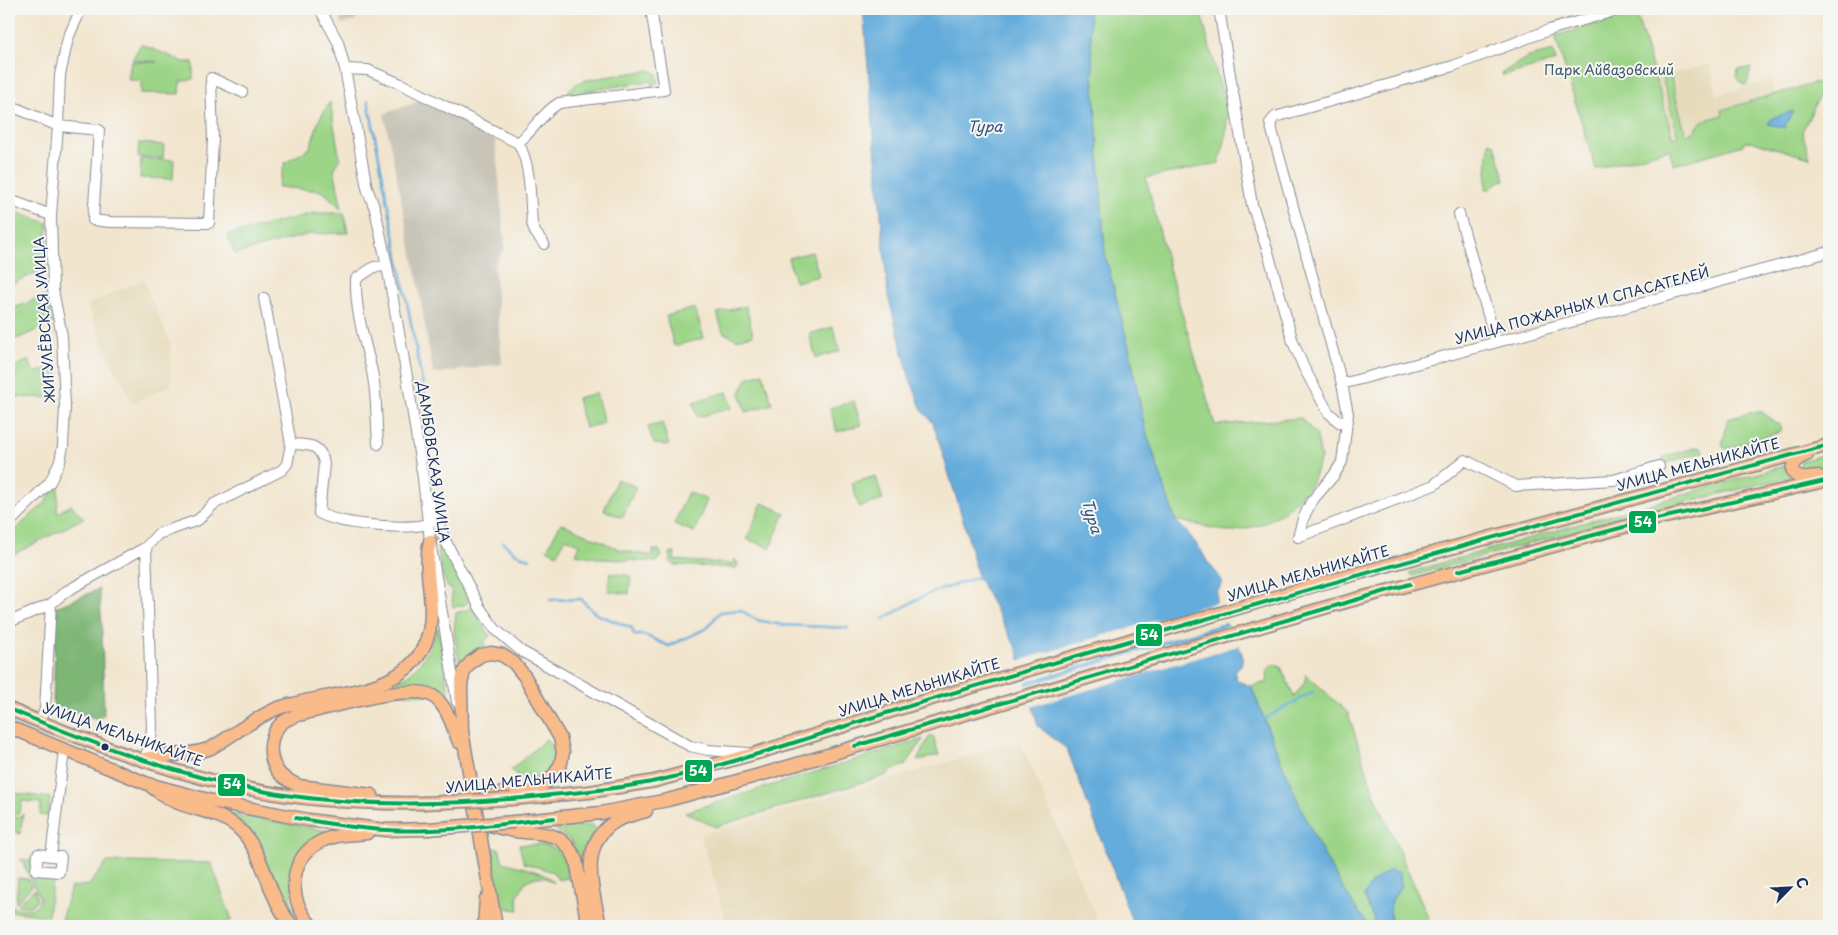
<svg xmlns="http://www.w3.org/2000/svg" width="1838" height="935" font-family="'Playpen Sans',sans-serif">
  <rect width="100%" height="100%" fill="#f6f6f2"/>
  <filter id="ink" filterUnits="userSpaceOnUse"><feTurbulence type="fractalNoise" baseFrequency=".02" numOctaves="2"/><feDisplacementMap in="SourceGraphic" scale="10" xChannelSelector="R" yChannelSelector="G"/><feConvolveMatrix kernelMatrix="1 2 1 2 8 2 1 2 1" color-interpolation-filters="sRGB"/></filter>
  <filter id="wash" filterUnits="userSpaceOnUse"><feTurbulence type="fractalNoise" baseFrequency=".0096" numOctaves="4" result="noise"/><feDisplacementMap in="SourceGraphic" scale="20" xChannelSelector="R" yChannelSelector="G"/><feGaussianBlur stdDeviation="1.12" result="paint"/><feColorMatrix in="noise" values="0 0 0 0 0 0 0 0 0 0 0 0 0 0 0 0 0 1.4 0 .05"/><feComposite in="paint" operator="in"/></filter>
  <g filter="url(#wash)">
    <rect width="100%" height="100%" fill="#f2e5ce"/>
    <!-- built -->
    <path fill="#e6daba" d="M1710,64L1717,95L1771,80L1775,94L1722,110L1723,115L1702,121L1694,132L1673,138L1656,78Z
      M143,279L170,343L171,385L132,403L120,377L117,376L87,305Z
      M1020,741L1100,926H728L700,835Z"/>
    <!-- industrial -->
    <path fill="#c8c4b8" d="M338,9H354L356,21L341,24Z
      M422,100L495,136L505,247L494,266L502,364L433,374L417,278L384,114Z"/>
    <!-- green -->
    <path fill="#9cd587" stroke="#5c8272" d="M1089,9H1200L1217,75L1228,111L1225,141L1219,163L1146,178L1171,276L1215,425L1301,418L1317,436L1321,458L1311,485L1284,512L1260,525L1231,532L1175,520L1144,425L1130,352L1105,254Z
      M1636,13L1673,138L1678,136L1662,77L1670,75L1686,135L1694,132L1702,121L1723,115L1722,110L1775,94L1821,82L1825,84L1802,132L1810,158L1750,141L1743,143V145L1674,165L1669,149L1596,169L1555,36Z
      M141,44L184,62H193V79L180,82L179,94L141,93V80H128L131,62H157L132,60Z
      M1553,51L1556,61L1503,76L1502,73L1526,58Z
      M1751,67L1747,84L1743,85L1736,77L1738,70Z
      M651,70L657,74L658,82L652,86L650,81L581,92L580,96L567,98C567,88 577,83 586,80Z
      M330,102L340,160L334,169L342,209L322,191L278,187L285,163L310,148L319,120Z
      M1489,142L1495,144L1505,180L1498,182L1490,189H1486Z
      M139,143L164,145L163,158L138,157Z
      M141,159L174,160L173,179L140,178Z
      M9,210L48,223L45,269L9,285Z
      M314,213H344L348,233L309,234L235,254L227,235Z
      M812,252L819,276L795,282L788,258Z
      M44,296L54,323L9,342V310Z
      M746,306L753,335L736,339L723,332L717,313Z
      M695,308L704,338L674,346L666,316Z
      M833,327L840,351L816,358L809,334Z
      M29,360L34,373L49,368L57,369L58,398L9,397V369Z
      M763,373L772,404L746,412L740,393L747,378Z
      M727,392L732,408L698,417L693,402Z
      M596,393L604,423L585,428L577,398Z
      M854,401L861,425L837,432L830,408Z
      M1757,411L1762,412L1781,426L1780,432L1726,449L1722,446L1728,419Z
      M662,423L669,445L654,444L648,427Z
      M1698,447L1702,448L1704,452L1665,463L1661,460L1664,457Z
      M1829,453V468L1805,474L1799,468L1801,461Z
      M1787,465L1790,477L1637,514L1412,576L1410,572Z
      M876,476L883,500L859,507L852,483Z
      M617,479L636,487L622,518L604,510Z
      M59,481L57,513L71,505L84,518L9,557V535L45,503Z
      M688,492L707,500L694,532L674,524Z
      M762,503L785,513L770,548L747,539Z
      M561,523L621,550L652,556L653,550H659L662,556L657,562L602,559L576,554L580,545L566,538L557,554L547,549Z
      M438,537L469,602L464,605L453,607L451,588H448L442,574L436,538Z
      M669,553H675L674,560L732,564L735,559L738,564L736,568L675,565L670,562Z
      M610,573L631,576L629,594L608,591Z
      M472,608L490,636L484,642L486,646C474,651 466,655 460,667L454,631L456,613Z
      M438,627L451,707L440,696L372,692C412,679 423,666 438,627Z
      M1273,664L1281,667L1294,697L1305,682L1306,674L1348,713L1374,793L1432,926H1391L1390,904L1401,885L1364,896L1374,920L1373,926H1369C1315,856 1284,768 1251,686L1268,682L1266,672Z
      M933,736L939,755L917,761L929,737Z
      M546,739L555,752C550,772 544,776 525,782L511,770Z
      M923,739L906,765L891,770L887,775L715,827L685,812Z
      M14,793L50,798L48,816L40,815L41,803L22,801L20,812L9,819V803Z
      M229,813L328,831L311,840L300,851L290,897L294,915L283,901L258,842L245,826Z
      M23,814L20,834L9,829V822Z
      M591,825L596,829L586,846L585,869L583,870L571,841L555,829Z
      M541,844C564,850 564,856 568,878L558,880L553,872L524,863L519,845Z
      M492,848H499L503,862C515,866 549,872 554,883L544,877H536L526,881L517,897L519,910C509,909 505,909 500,900Z
      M21,859L32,861L31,872L53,876L48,916L9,911V906C21,909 36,914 40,898Z
      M107,862L211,863L232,920L218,926H40L42,922L60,923L71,887L89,885Z
      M18,878L28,879L32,886L16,903Z
      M34,889L37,899C32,908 27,907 17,905Z"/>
    <!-- forest -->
    <path fill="#7db674" stroke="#4c7269" d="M99,589L102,626L104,715L98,719L53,705L56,607Z"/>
    <!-- water -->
    <path fill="#64acdb" stroke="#406e9c" d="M863,9H1089L1105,254L1130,352L1144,425L1175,520L1187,532L1201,550L1208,563L1221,578L1222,585L1217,591L1215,610L1220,619L1233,630L1243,657L1241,665L1235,672L1237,681L1251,686C1284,768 1315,856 1369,926H1134L1067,749L1038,726L1018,651L978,577L965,526L933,423L922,410L910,379L888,296Z
      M1793,111L1784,128L1768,124L1772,118Z
      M1390,870L1400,873L1401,885L1390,904L1391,926H1373L1374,920L1364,896L1371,883Z"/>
    <!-- pier -->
    <path fill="#f2e5ce" d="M1218,602V610L1227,622L1024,682L1018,661Z
      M1231,625L1235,629L1241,645L1030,707L1025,686Z"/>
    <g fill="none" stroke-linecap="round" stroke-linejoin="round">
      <!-- stream -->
      <path stroke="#64acdb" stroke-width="2.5" d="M368,100L429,417
        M503,542L515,553L530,559
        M550,600L581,599L596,614L632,628L634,635H644L669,646L707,628L720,612L740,610L757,620L782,625L848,628
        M883,619L925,595L978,577
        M1264,719L1313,692"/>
    </g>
  </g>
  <g filter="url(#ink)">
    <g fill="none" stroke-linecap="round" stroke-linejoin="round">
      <!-- minor casing -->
      <g stroke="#868a96" stroke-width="12">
        <path id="minor" d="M320,9L338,42L345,69L367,188L375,209L387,266L407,377L423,478L430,541L457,702
          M1219,9L1252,205L1268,252L1293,342L1304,368L1328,412L1339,422L1348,421
          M345,69L368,70L401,84L518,143C531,163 530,198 532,223L535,232L544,244
          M9,105L58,126L99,130L93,220L110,222L209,223L213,140L211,78L242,92
          M518,143C533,131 542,113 559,103L664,90L651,9
          M9,200L51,215
          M1459,214L1496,342
          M264,298L291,444C308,445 321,443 324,464L319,513C341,525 404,530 428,524
          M1342,384L1829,252
          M378,444C376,417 377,389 370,363C363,335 355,308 356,279L374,267L387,266
          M430,504L446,542L480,608L495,629L521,651L690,746L708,750L748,753
          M9,523L50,482L60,461L63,446L65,408L62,336L53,290L51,215L58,126L60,75L68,38L81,9
          M1298,537L1303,519L1311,502L1334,475L1342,462L1348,414L1342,384L1270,123L1275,117L1453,66L1549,30L1621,9
          M1298,537L1434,485L1465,460L1516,486L1614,480L1659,466
          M9,622L51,604L65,592L146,547L158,534L198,520L214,504L282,470L287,464L291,444
          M40,722L45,709L51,604
          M144,759L150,746L152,728L146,547
          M51,856L61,857L59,872L36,870L38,854L51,856L64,751"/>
      </g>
      <!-- major casing -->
      <g stroke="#868a96" stroke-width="15">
        <path id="major" d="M1807,455C1793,458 1785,474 1802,478C1807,479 1813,477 1818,476
          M9,709C81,739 155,768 231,785C294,800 360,804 424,803
          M9,727L148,784L212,801L308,820L386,830L428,829
          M144,759C166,754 191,756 211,748C232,736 253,719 276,709C285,705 296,704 305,701C350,691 414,688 428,635C437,604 422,572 430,541
          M152,787C161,794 170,800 181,804C204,812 229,815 245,835C267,862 269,902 293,926
          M372,795L299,786C292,782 284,779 279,773C267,758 268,734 283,722C287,719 293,717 298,715C324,709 412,682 433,696C448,707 452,726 459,742
          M488,798L507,791L536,787L545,783L555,774L561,763L563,752L560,738L525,677L514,663L502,655L491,653L481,655L471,662L464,671L461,685L462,731L496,926
          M511,799L589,792L655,781L757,753L924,701L1319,584L1829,445
          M514,822L601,813L668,800L770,772L1327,607L1639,523L1829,480
          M489,825C498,827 507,830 516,831C544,835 562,829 576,860L588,926
          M312,926C289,902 286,862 318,843C333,834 350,835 367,833
          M484,926L486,899
          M600,926C593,889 577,844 616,821C625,816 636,814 646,811"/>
      </g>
      <!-- minor -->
      <use href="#minor" stroke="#fff" stroke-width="10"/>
      <!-- major -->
      <use href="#major" stroke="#fabb8b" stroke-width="12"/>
      <!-- major-bridge casing -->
      <g stroke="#868a96" stroke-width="15" stroke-linecap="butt">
        <path id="major-bridge" d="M424,803L511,799
          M428,829L514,822"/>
      </g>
      <!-- major-bridge -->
      <use href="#major-bridge" stroke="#fabb8b" stroke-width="12"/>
      <!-- bus-1 casing -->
      <g stroke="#f6f6f2" stroke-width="8">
        <path id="bus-1" d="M1458,571L1639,523L1829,480
          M9,709C96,745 185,779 279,794C366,808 456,805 543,796C581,792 619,789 656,781C733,764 808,738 883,714C952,693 1021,672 1091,652C1337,581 1582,511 1829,445
          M855,746L1410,584
          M296,818C326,823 356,829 387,830C443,833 499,824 554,818"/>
      </g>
      <!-- bus-1 -->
      <use href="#bus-1" stroke="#00a651" stroke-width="4"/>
    </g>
  </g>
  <!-- markers -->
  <circle fill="#1b2f5e" stroke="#f6f6f2" stroke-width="2" cx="105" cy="747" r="4.5"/>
  <g text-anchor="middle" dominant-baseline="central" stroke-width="4" stroke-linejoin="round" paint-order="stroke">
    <!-- park labels -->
    <g font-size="14" fill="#3b5868" stroke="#f6f6f2">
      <text x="1609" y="69">Парк Айвазовский</text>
    </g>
    <!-- street labels -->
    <g font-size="14" fill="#1b2f5e" stroke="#f6f6f2">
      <text transform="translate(1582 305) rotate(-15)">УЛИЦА ПОЖАРНЫХ И СПАСАТЕЛЕЙ</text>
      <text transform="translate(44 320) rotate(-94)">ЖИГУЛЁВСКАЯ УЛИЦА</text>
      <text transform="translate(434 462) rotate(82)">ДАМБОВСКАЯ УЛИЦА</text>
      <text transform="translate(1698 464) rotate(-15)">УЛИЦА МЕЛЬНИКАЙТЕ</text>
      <text transform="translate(1308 573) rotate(-16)">УЛИЦА МЕЛЬНИКАЙТЕ</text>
      <text transform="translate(919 687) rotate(-17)">УЛИЦА МЕЛЬНИКАЙТЕ</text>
      <text transform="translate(123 734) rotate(19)">УЛИЦА МЕЛЬНИКАЙТЕ</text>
      <text transform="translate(529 780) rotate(-5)">УЛИЦА МЕЛЬНИКАЙТЕ</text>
    </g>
    <!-- water labels -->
    <g font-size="15" font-style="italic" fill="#315484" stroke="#f6f6f2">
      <text x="985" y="125">Тура</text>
      <text transform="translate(1093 516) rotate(73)">Тура</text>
    </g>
  </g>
  <g stroke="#f6f6f2" stroke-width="2">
    <rect x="1628" y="510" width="29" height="24" rx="5" fill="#00a651"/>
    <rect x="1135" y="623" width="28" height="24" rx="5" fill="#00a651"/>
    <rect x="684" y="759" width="29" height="24" rx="5" fill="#00a651"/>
    <rect x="217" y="773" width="29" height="24" rx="5" fill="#00a651"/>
  </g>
  <g font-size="14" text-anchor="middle" font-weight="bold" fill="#fff">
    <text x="1643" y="527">54</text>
    <text x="1149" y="640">54</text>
    <text x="698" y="776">54</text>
    <text x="232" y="789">54</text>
  </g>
  <!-- margin -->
  <rect width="1838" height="935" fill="none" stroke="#f6f6f2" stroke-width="30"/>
  <!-- north arrow -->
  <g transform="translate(1790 888) rotate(66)" stroke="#f6f6f2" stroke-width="4" paint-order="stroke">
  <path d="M0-4L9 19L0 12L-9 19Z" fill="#1b2f5e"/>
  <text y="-8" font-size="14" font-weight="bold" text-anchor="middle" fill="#1b2f5e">С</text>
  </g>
</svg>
